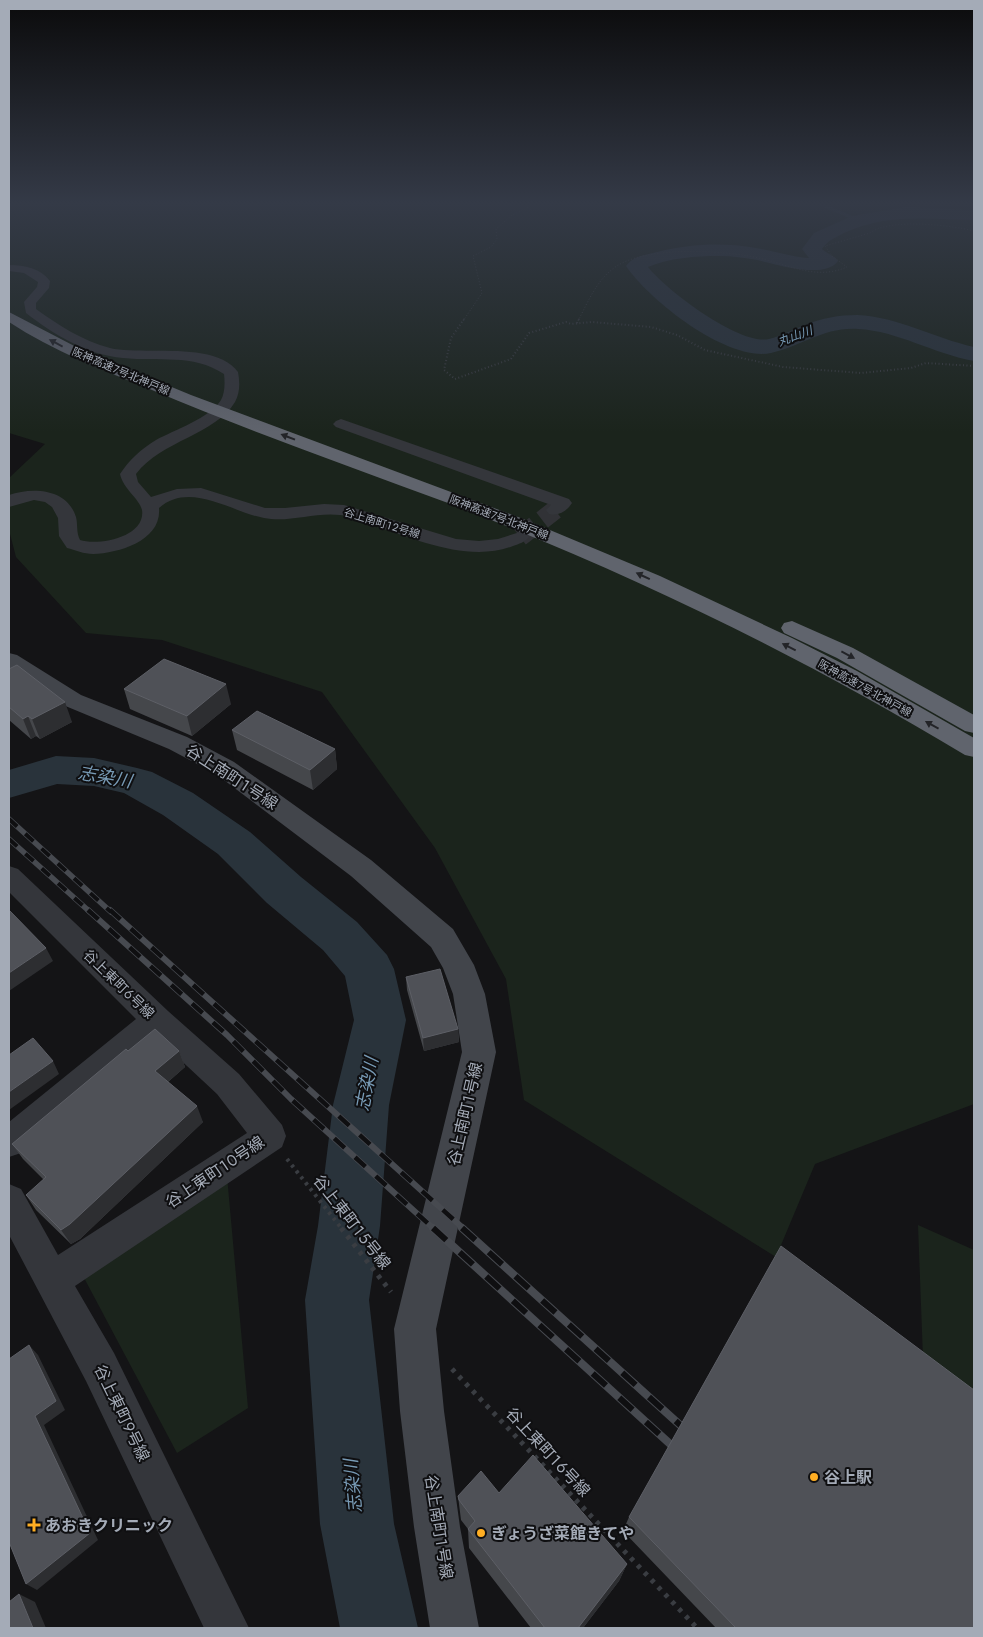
<svg xmlns="http://www.w3.org/2000/svg" width="983" height="1637" font-family="Jost,'Noto Sans JP',sans-serif">
  <rect width="100%" height="100%" fill="#141416"/>
  <!-- green -->
  <path fill="#1b241c" d="M9,203H974V1104L815,1164L776,1257L524,1100L506,979L435,848L322,692L162,640L86,633L16,557L9,530V478L45,444L9,433Z
    M227,1176L248,1408L177,1453L82,1274Z
    M918,1225L974,1250V1396L923,1358Z"/>
  <g fill="none" stroke-linecap="round" stroke-linejoin="round">
    <!-- stream -->
    <path stroke="#29333b" stroke-width="3" d="M818,203L858,220"/>
    <!-- river -->
    <path fill="#29333b" fill-rule="evenodd" d="M906,207L974,210V220C928,219 887,213 844,233C835,238 828,240 822,249C827,254 834,255 838,261C825,280 776,264 757,260C745,258 732,256 719,256C696,256 669,258 648,267C666,290 740,346 769,339C782,336 793,329 805,325C822,318 839,315 857,315C899,317 934,338 974,347V361C934,354 898,331 858,329C823,327 803,346 771,353C727,362 649,300 626,266C633,256 645,255 657,252C689,244 723,242 756,248C774,251 791,257 809,258L802,249L814,233L852,216Z
      M56,756L94,758L137,768L152,772L193,793L250,832L301,877L357,922L387,955L394,969L406,1020L389,1105L380,1226L369,1300L394,1524L418,1628H340L320,1524L305,1300L318,1226L333,1105L354,1020L345,976L323,950L267,903L218,854L163,815L124,793L94,786L57,784L9,798V770Z"/>
    <!-- street-tunnel -->
    <path stroke="#313236" stroke-width="19" stroke-dasharray="19 9" stroke-linecap="butt" d="M520,537L555,510"/>
    <!-- path-far3 -->
    <path stroke="#3a3d42" stroke-width="1" stroke-dasharray="1 2" stroke-linecap="butt" d="M463,321L482,293L473,256L491,247L497,239L496,229L512,215L537,203
      M578,321C588,302 596,281 614,268C644,245 727,250 763,259C792,266 817,280 847,267L832,256L825,246L870,233C889,218 951,225 974,231"/>
    <!-- path-far2 -->
    <path stroke="#3a3d42" stroke-width="2" stroke-dasharray="1 2.5" stroke-linecap="butt" d="M464,319L451,338L444,370L455,379L511,359L529,333L566,322L571,324L592,322L651,327L677,335L705,350L783,367L861,373L911,368L926,363L974,366
      M577,323L579,319"/>
    <!-- path-far1 -->
    <path stroke="#3a3d42" stroke-width="4" stroke-dasharray="3 4.5" stroke-linecap="butt" d="M287,1159L342,1229"/>
    <!-- path -->
    <path stroke="#3a3d42" stroke-width="5" stroke-dasharray="4 6" stroke-linecap="butt" d="M341,1228L391,1292
      M452,1369L697,1628"/>
    <!-- street -->
    <path fill="#34363b" fill-rule="evenodd" d="M9,265C25,265 40,268 50,281L49,288L36,303V309C58,325 83,341 110,348C143,356 215,340 238,372C240,382 240,393 235,402C216,434 161,441 136,474L138,482L151,497L177,489L201,488L265,508H285L324,504L344,505L456,539L479,541L498,539L520,532L526,533L529,537C525,542 519,544 513,546C470,563 417,540 376,526C364,522 352,516 340,515C314,512 289,523 264,518C231,512 190,481 159,508C162,540 120,553 93,554C84,554 75,550 67,548L59,536L58,518L52,507L45,502L34,500L9,507V495C32,487 67,488 76,517C78,525 76,532 80,540C98,546 146,537 142,510C139,498 123,489 120,474C129,460 141,449 156,440C174,430 210,418 221,400C225,393 225,382 224,374C192,353 159,362 123,358C87,355 53,334 26,313L24,302L37,287L38,282L24,273L9,271Z
      M341,419L569,499L572,503C566,512 559,516 549,514L546,510L551,505L336,427L333,424L336,421Z
      M9,866L18,869L168,1011L239,1074L282,1125L286,1136L282,1147L75,1286L114,1353L249,1628H204L86,1381L9,1235V1184L21,1189L58,1255L247,1133L217,1094L157,1038L21,1153L9,1157V1122L136,1019L9,892Z"/>
    <!-- secondary -->
    <path fill="#42454b" fill-rule="evenodd" d="M9,653L17,655L81,695L187,737L234,762L371,860L453,929L474,965L485,994L496,1052L436,1329L444,1411L460,1527L479,1628H430L414,1527L400,1411L394,1329L462,1052L453,994L443,968L431,947L351,876L216,774L169,749L63,705L9,670Z"/>
    <!-- highway -->
    <path fill="#60646d" fill-rule="evenodd" d="M9,312L82,350L191,395L526,520L660,576L792,638L857,671L974,738V757L965,755C798,654 630,573 448,503C349,466 249,431 152,390C103,370 53,351 9,322Z
      M792,621L853,648L974,715V733L965,731L837,658L784,633L781,628L784,623Z"/>
    <!-- rail-far2 casing -->
    <g stroke="#474a50" stroke-width="5.5">
      <path id="rail-far2" d="M9,819L111,912
        M9,839L90,912"/>
    </g>
    <!-- rail-far1 casing -->
    <g stroke="#474a50" stroke-width="6">
      <path id="rail-far1" d="M88,910L227,1035L291,1099L434,1229
        M110,910L464,1229"/>
    </g>
    <!-- rail casing -->
    <g stroke="#474a50" stroke-width="8">
      <path id="rail" d="M433,1228L680,1453
        M462,1228L690,1434"/>
    </g>
    <!-- rail-far2 -->
    <use href="#rail-far2" stroke="#0f0f11" stroke-width="4" stroke-dasharray="11" stroke-linecap="butt"/>
    <!-- rail-far1 -->
    <use href="#rail-far1" stroke="#0f0f11" stroke-width="4.5" stroke-dasharray="14" stroke-linecap="butt"/>
    <!-- rail -->
    <use href="#rail" stroke="#0f0f11" stroke-width="6" stroke-dasharray="18" stroke-linecap="butt"/>
  </g>
  <!-- wall -->
  <path fill="#45474b" d="M9,669L72,722L40,739L36,736L31,739L9,720Z
    M124,689L231,704L192,736L130,709Z
    M232,730L335,749L337,769L313,790L237,750Z
    M406,977L458,1029L459,1042L424,1051L407,990Z
    M128,1051H179L185,1067L168,1082L203,1122L80,1239L71,1244L36,1210L26,1195L44,1180L23,1159L12,1144Z
    M499,1493L627,1564L619,1581L583,1628H531L469,1548L468,1529L461,1520L458,1496Z
    M629,1517L974,1628H716L623,1531Z"/>
  <!-- shaded-wall -->
  <path fill="#2d2e31" d="M226,684L231,704L192,736L187,716Z
    M65,702L72,722L40,739L32,719Z
    M28,716L36,736L31,739L23,719Z
    M335,749L337,769L313,790L310,770Z
    M46,948L53,961L9,991V973Z
    M458,1029L459,1042L424,1051L423,1038Z
    M179,1051L185,1067L162,1087L155,1071Z
    M53,1061L59,1074L9,1110V1092Z
    M197,1106L203,1122L80,1239L71,1244L61,1230Z
    M29,1345L38,1355L65,1410L44,1425L98,1540L37,1590L26,1584L35,1416Z
    M627,1564L619,1581L583,1628H578Z
    M19,1594L35,1602L46,1628H33Z"/>
  <!-- building -->
  <path fill="#4f5157" stroke="#5d5f66" d="M164,659L226,684L187,716L124,689Z
    M17,665L65,702L32,719L28,716L23,719L9,707V669Z
    M257,711L335,749L310,770L232,730Z
    M9,910L46,948L9,973Z
    M440,969L458,1029L423,1038L406,977Z
    M155,1029L179,1051L155,1071L197,1106L70,1224L61,1230L26,1195L46,1177L12,1144L126,1049L128,1051Z
    M33,1038L53,1061L9,1092V1055Z
    M781,1246L974,1390V1628H736L629,1517Z
    M29,1345L56,1401L35,1416L90,1533L26,1584L9,1542V1359Z
    M533,1455L627,1564L578,1628H545L468,1529L475,1521L459,1500L458,1496L481,1471L499,1493Z
    M19,1594L33,1628H9V1602Z"/>
  <!-- one-way arrows -->
  <defs><path id="oneway-solid" d="M-6-.8H1V-3.2L6.5 0L1 3.2V.8H-6Z" transform="scale(1.25)"/></defs>
  <g fill="#232428">
    <use href="#oneway-solid" transform="translate(56 343) rotate(-152)"/>
    <use href="#oneway-solid" transform="translate(288 437) rotate(-159)"/>
    <use href="#oneway-solid" transform="translate(643 576) rotate(-155)"/>
    <use href="#oneway-solid" transform="translate(789 647) rotate(-153)"/>
    <use href="#oneway-solid" transform="translate(848 655) rotate(28)"/>
    <use href="#oneway-solid" transform="translate(932 725) rotate(-151)"/>
  </g>
  <!-- sky -->
  <linearGradient id="sky" x2="0" y2="1"><stop stop-color="#0b0b0c"/><stop offset="0.47" stop-color="#343a47"/><stop offset="1" stop-color="#343a47" stop-opacity="0"/></linearGradient>
  <rect width="983" height="432" fill="url(#sky)"/>
  <!-- markers -->
  <g fill="#ffae23" stroke="#0f0f11" stroke-width="2">
    <circle cx="814" cy="1477" r="5"/>
    <path d="M31.5 1517.5h5v5h5v5h-5v5h-5v-5h-5v-5h5z"/>
    <circle cx="481" cy="1533" r="5"/>
  </g>
  <g text-anchor="middle" dominant-baseline="central" stroke-width="4" stroke-linejoin="round" paint-order="stroke">
    <!-- far-street labels -->
    <g font-size="11" fill="#a4abb7" stroke="#0f0f11">
      <text transform="translate(121 371) rotate(23)">阪神高速7号北神戸線</text>
      <text transform="translate(499 517) rotate(21)">阪神高速7号北神戸線</text>
      <text transform="translate(382 523) rotate(17)">谷上南町１２号線</text>
      <text transform="translate(865 688) rotate(29)">阪神高速7号北神戸線</text>
    </g>
    <!-- far-water labels -->
    <g font-size="12" font-style="italic" fill="#789bb6" stroke="#0f0f11">
      <text transform="translate(795 336) rotate(-20)">丸山川</text>
    </g>
    <!-- street labels -->
    <g font-size="14" fill="#a4abb7" stroke="#0f0f11">
      <text transform="translate(119 984) rotate(44)">谷上東町６号線</text>
    </g>
    <!-- near-street labels -->
    <g font-size="16" fill="#a4abb7" stroke="#0f0f11">
      <text transform="translate(232 777) rotate(33)">谷上南町１号線</text>
      <text transform="translate(465 1114) rotate(-77)">谷上南町１号線</text>
      <text transform="translate(215 1172) rotate(-34)">谷上東町１０号線</text>
      <text transform="translate(352 1222) rotate(52)">谷上東町１５号線</text>
      <text transform="translate(122 1413) rotate(64)">谷上東町９号線</text>
      <text transform="translate(548 1452) rotate(47)">谷上東町１６号線</text>
      <text transform="translate(439 1527) rotate(81)">谷上南町１号線</text>
    </g>
    <!-- near-poi labels -->
    <g font-size="16" font-weight="bold" fill="#a4abb7" stroke="#0f0f11" text-anchor="start">
      <text x="824" y="1477">谷上駅</text>
      <text x="45" y="1525">あおきクリニック</text>
      <text x="491" y="1533">ぎょうざ菜館きてや</text>
    </g>
    <!-- near-water labels -->
    <g font-size="18" font-style="italic" fill="#789bb6" stroke="#0f0f11">
      <text transform="translate(105 777) rotate(10)">志染川</text>
      <text transform="translate(367 1084) rotate(-79)">志染川</text>
      <text transform="translate(353 1486) rotate(-95)">志染川</text>
    </g>
  </g>
  <!-- border -->
  <rect width="983" height="1637" fill="none" stroke="#a4abb7" stroke-width="20"/>
</svg>
